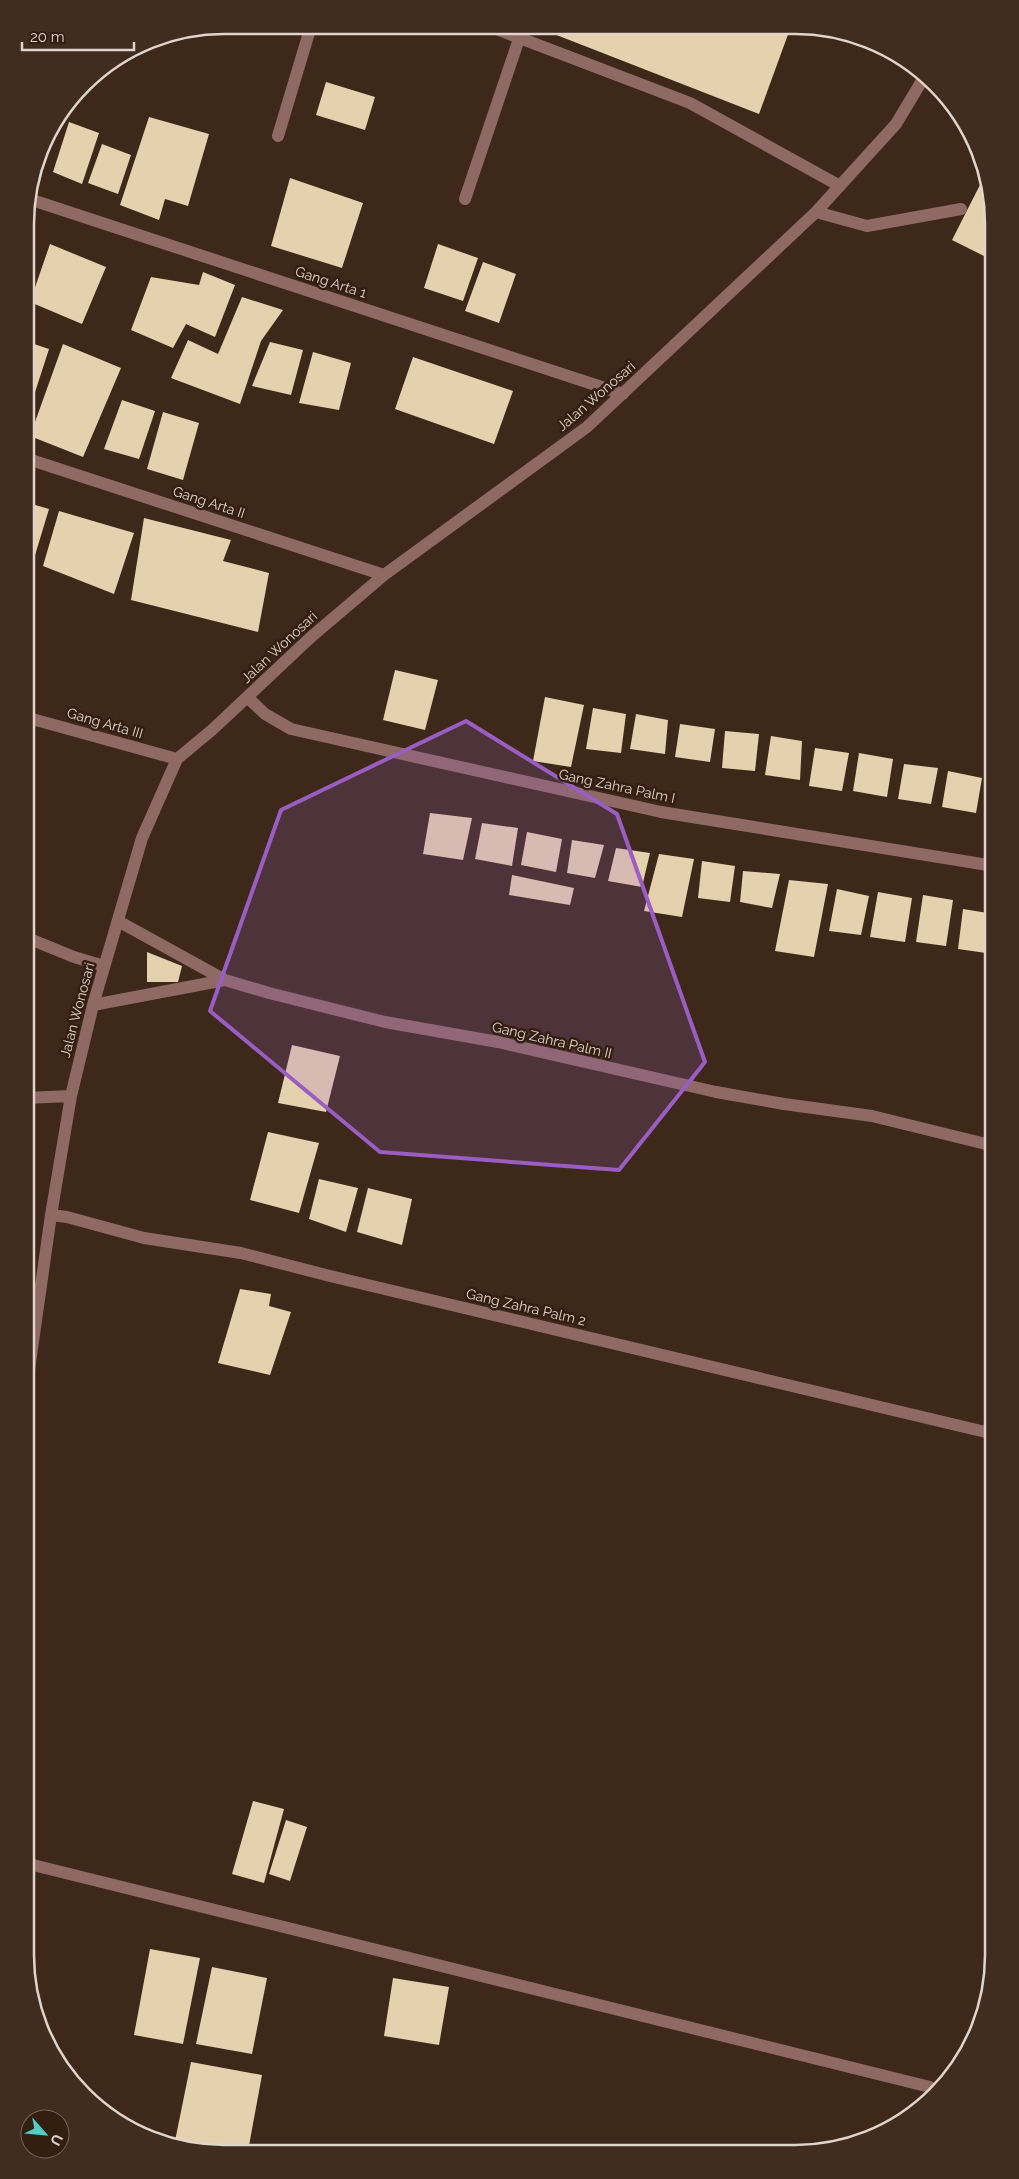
<svg xmlns="http://www.w3.org/2000/svg" width="1019" height="2179" font-family="Raleway,sans-serif">
  <rect width="100%" height="100%" fill="#3d281a"/>
  <!-- building -->
  <path fill="#e6d1ae" d="M536,27L790,29L759,114Z
    M326,82L375,97L365,130L316,115Z
    M149,117L209,134L188,206L165,199L159,220L120,205Z
    M69,122L99,133L82,184L53,172Z
    M102,144L131,155L118,194L88,183Z
    M985,175L988,176L994,224V261L952,240Z
    M290,178L363,203L342,268L271,246Z
    M50,244L106,267L82,324L30,302Z
    M438,244L478,258L463,301L424,288Z
    M483,262L516,274L499,323L465,311Z
    M203,272L235,285L215,337L186,324L173,348L131,330L151,277L199,285Z
    M242,297L283,310L261,341L240,404L171,378L188,340L218,354Z
    M25,341L49,349L26,420H25Z
    M270,342L303,350L291,395L252,386Z
    M63,344L121,368L83,457L30,436Z
    M313,352L351,363L339,410L299,403Z
    M413,357L513,391L494,444L395,409Z
    M122,400L155,411L139,459L104,449Z
    M163,412L199,423L183,480L147,469Z
    M25,502L49,509L26,585H25Z
    M59,511L134,533L114,594L43,566Z
    M144,518L231,540L223,561L269,573L258,632L131,600Z
    M395,670L438,680L425,730L383,720Z
    M545,697L584,705L571,767L533,761Z
    M593,708L626,714L621,753L586,749Z
    M636,714L668,720L665,754L630,749Z
    M680,724L715,729L710,762L675,757Z
    M725,731L759,734L755,771L722,768Z
    M771,736L802,741L800,780L765,775Z
    M815,748L849,753L842,791L809,786Z
    M859,753L893,759L887,797L853,791Z
    M904,764L938,768L931,804L898,799Z
    M948,771L982,778L976,813L942,807Z
    M991,779H994V814L984,812Z
    M430,813L472,818L463,860L423,854Z
    M482,823L518,828L512,866L475,859Z
    M527,832L562,839L556,872L521,865Z
    M572,840L604,845L595,878L567,873Z
    M616,848L650,853L642,887L608,881Z
    M659,854L694,859L682,917L644,911Z
    M702,861L735,866L730,902L698,898Z
    M743,871L780,874L772,908L740,902Z
    M512,875L574,888L570,905L509,895Z
    M789,880L828,884L814,957L775,951Z
    M837,889L869,896L861,935L829,931Z
    M878,892L912,898L905,942L870,937Z
    M923,895L953,900L946,946L916,942Z
    M963,909L994,914L993,954L958,949Z
    M147,952L182,966L178,982H147Z
    M292,1045L340,1056L326,1112L278,1103Z
    M268,1132L319,1143L299,1213L250,1200Z
    M319,1179L358,1188L346,1232L309,1219Z
    M368,1188L412,1199L402,1245L357,1232Z
    M240,1289L271,1294L269,1306L291,1312L270,1375L218,1363Z
    M253,1801L284,1809L264,1883L232,1874Z
    M286,1820L307,1827L290,1881L269,1874Z
    M150,1949L200,1958L183,2044L134,2035Z
    M212,1967L267,1978L252,2054L196,2044Z
    M393,1978L449,1987L439,2045L384,2036Z
    M191,2062L262,2075L248,2151L185,2150L174,2146Z"/>
  <g fill="none" stroke-linecap="round" stroke-linejoin="round">
    <!-- minor -->
    <path stroke="#8f6964" stroke-width="12" d="M491,27L690,103L840,186
      M278,136L311,26
      M29,199L623,394
      M465,199L520,36
      M816,212L867,226L961,209
      M25,458L384,575
      M247,697L265,714L291,729L661,812L994,866
      M25,717L177,759
      M118,921L225,980L269,993L385,1022L498,1042L716,1092L784,1104L872,1116L994,1146
      M25,937L74,957L104,966
      M93,1005L225,980
      M25,1098L71,1096
      M51,1215L67,1217L144,1238L241,1253L330,1276L994,1434
      M25,1398L51,1215L71,1096L93,1005L142,838L177,759L212,730L311,637L384,575L587,427L816,212L896,124L926,74
      M25,1863L930,2087"/>
  </g>
  <!-- marked area -->
  <path fill="#9a5ec3" fill-opacity="0.2" stroke="#9a5ec3" stroke-width="4" stroke-linejoin="round" d="M466,721L617,814L705,1062L619,1170L380,1152L210,1011L281,810Z"/>
  <g text-anchor="middle" dominant-baseline="central" stroke-width="5" stroke-linejoin="round" paint-order="stroke">
    <!-- street labels -->
    <g font-size="14" fill="#e2d4cb" stroke="#331e10">
      <text transform="translate(331 282) rotate(18)">Gang Arta 1</text>
      <text transform="translate(596 396) rotate(-41)">Jalan Wonosari</text>
      <text transform="translate(209 502) rotate(18)">Gang Arta II</text>
      <text transform="translate(279 647) rotate(-43)">Jalan Wonosari</text>
      <text transform="translate(105 723) rotate(16)">Gang Arta III</text>
      <text transform="translate(617 786) rotate(12)">Gang Zahra Palm I</text>
      <text transform="translate(77 1010) rotate(-75)">Jalan Wonosari</text>
      <text transform="translate(552 1040) rotate(13)">Gang Zahra Palm II</text>
      <text transform="translate(526 1307) rotate(13)">Gang Zahra Palm 2</text>
    </g>
  </g>
  <!-- crop -->
  <path d="M0 0H1019V2179H0ZM224 34H795A190 190 0 0 1 985 224V1955A190 190 0 0 1 795 2145H224A190 190 0 0 1 34 1955V224A190 190 0 0 1 224 34Z" fill="#412d1f" fill-rule="evenodd"/>
  <path fill="none" stroke="#e2d4cb" stroke-width="2.5" d="M224 34H795A190 190 0 0 1 985 224V1955A190 190 0 0 1 795 2145H224A190 190 0 0 1 34 1955V224A190 190 0 0 1 224 34Z"/>
  <!-- north arrow -->
  <g transform="translate(45 2134) rotate(117)"><circle r="24" fill="#331e10" stroke="#79675b"/>
  <path d="M0-4L9 19L0 12L-9 19Z" fill="#55cec5"/>
  <text y="-8" font-size="14" font-weight="bold" text-anchor="middle" fill="#e2d4cb">U</text>
  </g>
  <!-- scale -->
  <path d="M22 42v8h112v-8" fill="none" stroke="#e2d4cb" stroke-width="2.5"/>
  <text x="30" y="42" font-size="15" fill="#e2d4cb" stroke="#331e10" stroke-width="4" paint-order="stroke">20 m</text>
</svg>
